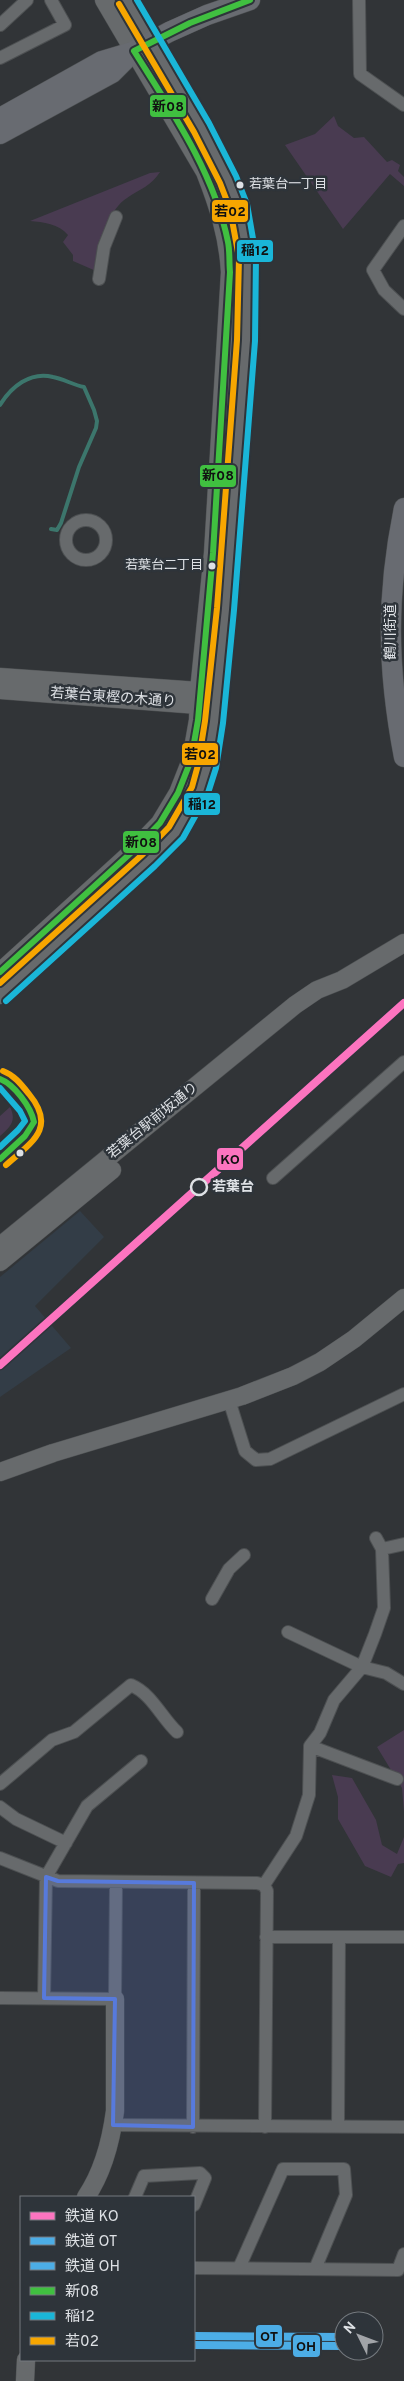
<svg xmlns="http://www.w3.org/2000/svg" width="404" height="2381" font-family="Overpass,'Noto Sans JP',sans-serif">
  <rect width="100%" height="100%" fill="#313437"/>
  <!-- built -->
  <path fill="#333d47" d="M80,1211L104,1237L35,1306L71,1348L0,1397V1277Z"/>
  <!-- green -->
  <path fill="#493b51" d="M334,116L338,126L354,138L364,137L387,162L392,160L400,165L398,171L404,177V186L390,174L343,229L285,145L315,134Z
    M160,172C151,186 140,189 127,198C105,212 102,248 96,271L73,261V255L63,242L68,235C59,224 43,222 30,221L150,173Z
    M10,1107C17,1121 10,1127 0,1136V1116Z
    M404,1730V1812L402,1788L377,1747Z
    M332,1775L352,1778L376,1820L382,1845L397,1854L404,1837V1863L398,1864L391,1877L365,1866L338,1819V1797Z"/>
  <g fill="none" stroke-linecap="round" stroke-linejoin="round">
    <!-- stream -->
    <path stroke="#3c766c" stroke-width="4" d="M0,405C11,387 30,371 53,377C64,379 73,385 84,387L94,410L97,421L96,428L79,467L61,523L57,530L51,529"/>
    <!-- street casing -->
    <g stroke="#4d5052" stroke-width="14">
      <path id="street" d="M359,0L360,74L404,105
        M0,25L27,0
        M0,58L65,25L51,0
        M404,226L373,270L384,290L404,309
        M99,279L104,247L116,217
        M66 540a20 20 0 1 1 40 0a20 20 0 1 1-40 0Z
        M273,1178L404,1062
        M229,1400L245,1451L256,1460L270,1459L404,1394
        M376,1538L382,1549L404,1544
        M212,1599L229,1569L244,1555
        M288,1632L362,1667L386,1673L404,1684
        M310,1746L397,1779
        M0,1784L52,1740L74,1732L131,1685C152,1694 161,1717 177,1732
        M0,1807L16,1819L66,1843
        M0,1858L58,1881L257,1883L264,1885L267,1891L265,2127
        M264,1885L296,1836L309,1795L310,1746L320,1733L334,1700L362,1667L375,1634L384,1608L382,1549
        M266,1937H404
        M0,1998L115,1999L116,1883
        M44,1998L46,1877L87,1806L141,1761
        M113,2125L404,2127
        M193,2127L194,1883
        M338,2127L339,1937
        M135,2197L144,2176L200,2173L205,2178L194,2205
        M194,2268L398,2270L404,2254
        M239,2268L283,2169H344L346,2195L315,2269"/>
    </g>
    <!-- secondary casing -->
    <g stroke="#4d5052" stroke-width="19">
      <path id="secondary" d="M0,677L199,691L209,695
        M0,690L198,705L209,701
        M0,972L133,851L160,823L178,793L191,760L198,720L199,691L213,553L230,272C228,236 218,205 205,172L104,0
        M0,995L149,860L176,832L200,790L207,767L214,722C226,622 232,521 239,421C244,355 258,269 238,206C215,135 160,68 127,0
        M0,1246L295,1005L317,990L342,980L404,943
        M0,1262L112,1170
        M0,1472L53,1453L242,1396L293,1376L320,1362L354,1339L404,1298
        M86,2197C103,2172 111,2141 115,2111V1999
        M25,2381L26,2360"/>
    </g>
    <!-- primary casing -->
    <g stroke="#4d5052" stroke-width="21">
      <path id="primary" d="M0,118L102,61L132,52
        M0,134L112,73L134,51L169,32L207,15L250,0
        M404,508C386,596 387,668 404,757"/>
    </g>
    <!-- street -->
    <use href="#street" stroke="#676a6c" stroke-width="12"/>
    <!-- secondary -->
    <use href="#secondary" stroke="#676a6c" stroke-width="18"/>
    <!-- primary -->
    <use href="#primary" stroke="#686b71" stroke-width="20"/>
    <!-- bus-1 casing -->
    <g stroke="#2e343a" stroke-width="10">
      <path id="bus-1" d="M0,972L133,851L160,823L178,793L191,760L198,720L213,553L230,272C229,262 230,252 228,242C214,172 171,110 134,51L190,23L250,0
        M0,1079C14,1084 31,1107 34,1122L25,1136L0,1159"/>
    </g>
    <!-- bus-2 casing -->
    <g stroke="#2e343a" stroke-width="10">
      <path id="bus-2" d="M6,1001L155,866L183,838L208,793L216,768L223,723L234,610L255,341L256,256L247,204L236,176L209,123L137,0
        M0,1088L20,1111L25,1121L18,1130L0,1147"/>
    </g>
    <!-- bus-3 casing -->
    <g stroke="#2e343a" stroke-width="10">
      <path id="bus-3" d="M0,983L143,854L169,827L192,787L198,765L205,721L217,608L237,340L239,258L230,209L220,183L194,132L119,4
        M3,1071C14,1075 21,1084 29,1094C57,1128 32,1142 6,1165"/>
    </g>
    <!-- bus-1 -->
    <use href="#bus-1" stroke="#40c040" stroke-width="6"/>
    <!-- bus-2 -->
    <use href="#bus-2" stroke="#1ab6d8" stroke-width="6"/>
    <!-- bus-3 -->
    <use href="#bus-3" stroke="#f7a600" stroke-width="6"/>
    <!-- rail-1 casing -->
    <g stroke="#2e343a" stroke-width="11">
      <path id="rail-1" d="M0,1365L404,1003"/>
    </g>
    <!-- rail-2 casing -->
    <g stroke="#2e343a" stroke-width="11">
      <path id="rail-2" d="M194,2336L344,2337"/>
    </g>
    <!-- rail-3 casing -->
    <g stroke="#2e343a" stroke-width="11">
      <path id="rail-3" d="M194,2345L344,2346"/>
    </g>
    <!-- rail-1 -->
    <use href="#rail-1" stroke="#fc74bf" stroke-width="8"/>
    <!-- rail-2 -->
    <use href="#rail-2" stroke="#4cade6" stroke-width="8"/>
    <!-- rail-3 -->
    <use href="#rail-3" stroke="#4cade6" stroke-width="8"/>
  </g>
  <!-- marked area -->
  <path fill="#577adc" fill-opacity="0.2" stroke="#577adc" stroke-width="4" stroke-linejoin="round" d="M46,1877L58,1881L194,1883L193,2127L113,2125L115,1999L44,1998Z"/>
  <!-- markers -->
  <g fill="#dee1e5" stroke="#2e343a" stroke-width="2">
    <circle cx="240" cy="185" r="4.5"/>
    <circle cx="212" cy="566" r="4.5"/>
    <circle cx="20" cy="1153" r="4.5"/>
  </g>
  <circle fill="#2e343a" stroke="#dee1e5" stroke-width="2.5" cx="199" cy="1187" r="8"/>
  <g text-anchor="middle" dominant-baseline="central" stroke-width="5" stroke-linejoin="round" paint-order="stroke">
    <!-- bus labels -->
    <g font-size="13" fill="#dee1e5" stroke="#2e343a" text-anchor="start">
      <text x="249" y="185">若葉台一丁目</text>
      <text x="203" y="566" text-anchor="end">若葉台二丁目</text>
    </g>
    <!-- street labels -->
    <g font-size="14" fill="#dee1e5" stroke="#2e343a">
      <text transform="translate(391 632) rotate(-90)">鶴川街道</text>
      <text transform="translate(113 698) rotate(4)">若葉台東樫の木通り</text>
      <text transform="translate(153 1121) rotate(-39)">若葉台駅前坂通り</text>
    </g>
    <!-- stop labels -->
    <g font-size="14" font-weight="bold" fill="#dee1e5" stroke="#2e343a" text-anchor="start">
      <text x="212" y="1187">若葉台</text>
    </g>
  </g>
  <g stroke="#2e343a" stroke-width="2">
    <rect x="149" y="94" width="38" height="24" rx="5" fill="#40c040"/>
    <rect x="211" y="199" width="38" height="24" rx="5" fill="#f7a600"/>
    <rect x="236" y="239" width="38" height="24" rx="5" fill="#1ab6d8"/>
    <rect x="199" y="464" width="38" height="24" rx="5" fill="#40c040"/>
    <rect x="181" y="742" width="38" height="24" rx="5" fill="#f7a600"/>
    <rect x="183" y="792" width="38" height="24" rx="5" fill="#1ab6d8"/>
    <rect x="122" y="830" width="38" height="24" rx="5" fill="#40c040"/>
    <rect x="216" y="1147" width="28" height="24" rx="5" fill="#fc74bf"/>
    <rect x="255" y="2324" width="28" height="24" rx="5" fill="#4cade6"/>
    <rect x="292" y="2334" width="29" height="24" rx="5" fill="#4cade6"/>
  </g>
  <g font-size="14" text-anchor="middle" font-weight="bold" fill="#111">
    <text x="168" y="111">新08</text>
    <text x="230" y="216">若02</text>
    <text x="255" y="255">稲12</text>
    <text x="218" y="480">新08</text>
    <text x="200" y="759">若02</text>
    <text x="202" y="809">稲12</text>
    <text x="141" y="847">新08</text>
    <text x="230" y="1164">KO</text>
    <text x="269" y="2341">OT</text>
    <text x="306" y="2351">OH</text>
  </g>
  <!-- legend -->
  <rect x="20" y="2196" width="175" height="165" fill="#2e343a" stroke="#74797e"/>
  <rect x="30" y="2212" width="25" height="8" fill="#fc74bf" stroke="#74797e"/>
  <text x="65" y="2221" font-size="15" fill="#dee1e5">鉄道 KO</text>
  <rect x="30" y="2237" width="25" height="8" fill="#4cade6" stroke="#74797e"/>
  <text x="65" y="2246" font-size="15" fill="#dee1e5">鉄道 OT</text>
  <rect x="30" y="2262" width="25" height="8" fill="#4cade6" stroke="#74797e"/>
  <text x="65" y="2271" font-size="15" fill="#dee1e5">鉄道 OH</text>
  <rect x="30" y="2287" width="25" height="8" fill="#40c040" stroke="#74797e"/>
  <text x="65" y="2296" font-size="15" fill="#dee1e5">新08</text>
  <rect x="30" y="2312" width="25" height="8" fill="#1ab6d8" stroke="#74797e"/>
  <text x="65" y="2321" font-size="15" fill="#dee1e5">稲12</text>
  <rect x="30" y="2337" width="25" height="8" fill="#f7a600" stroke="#74797e"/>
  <text x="65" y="2346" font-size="15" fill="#dee1e5">若02</text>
  <!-- north arrow -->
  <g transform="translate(359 2336) rotate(312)"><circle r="24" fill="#2e343a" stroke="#74797e"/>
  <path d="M0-4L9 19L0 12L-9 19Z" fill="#a1a4a8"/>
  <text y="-8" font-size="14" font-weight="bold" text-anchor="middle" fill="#dee1e5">N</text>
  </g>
</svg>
